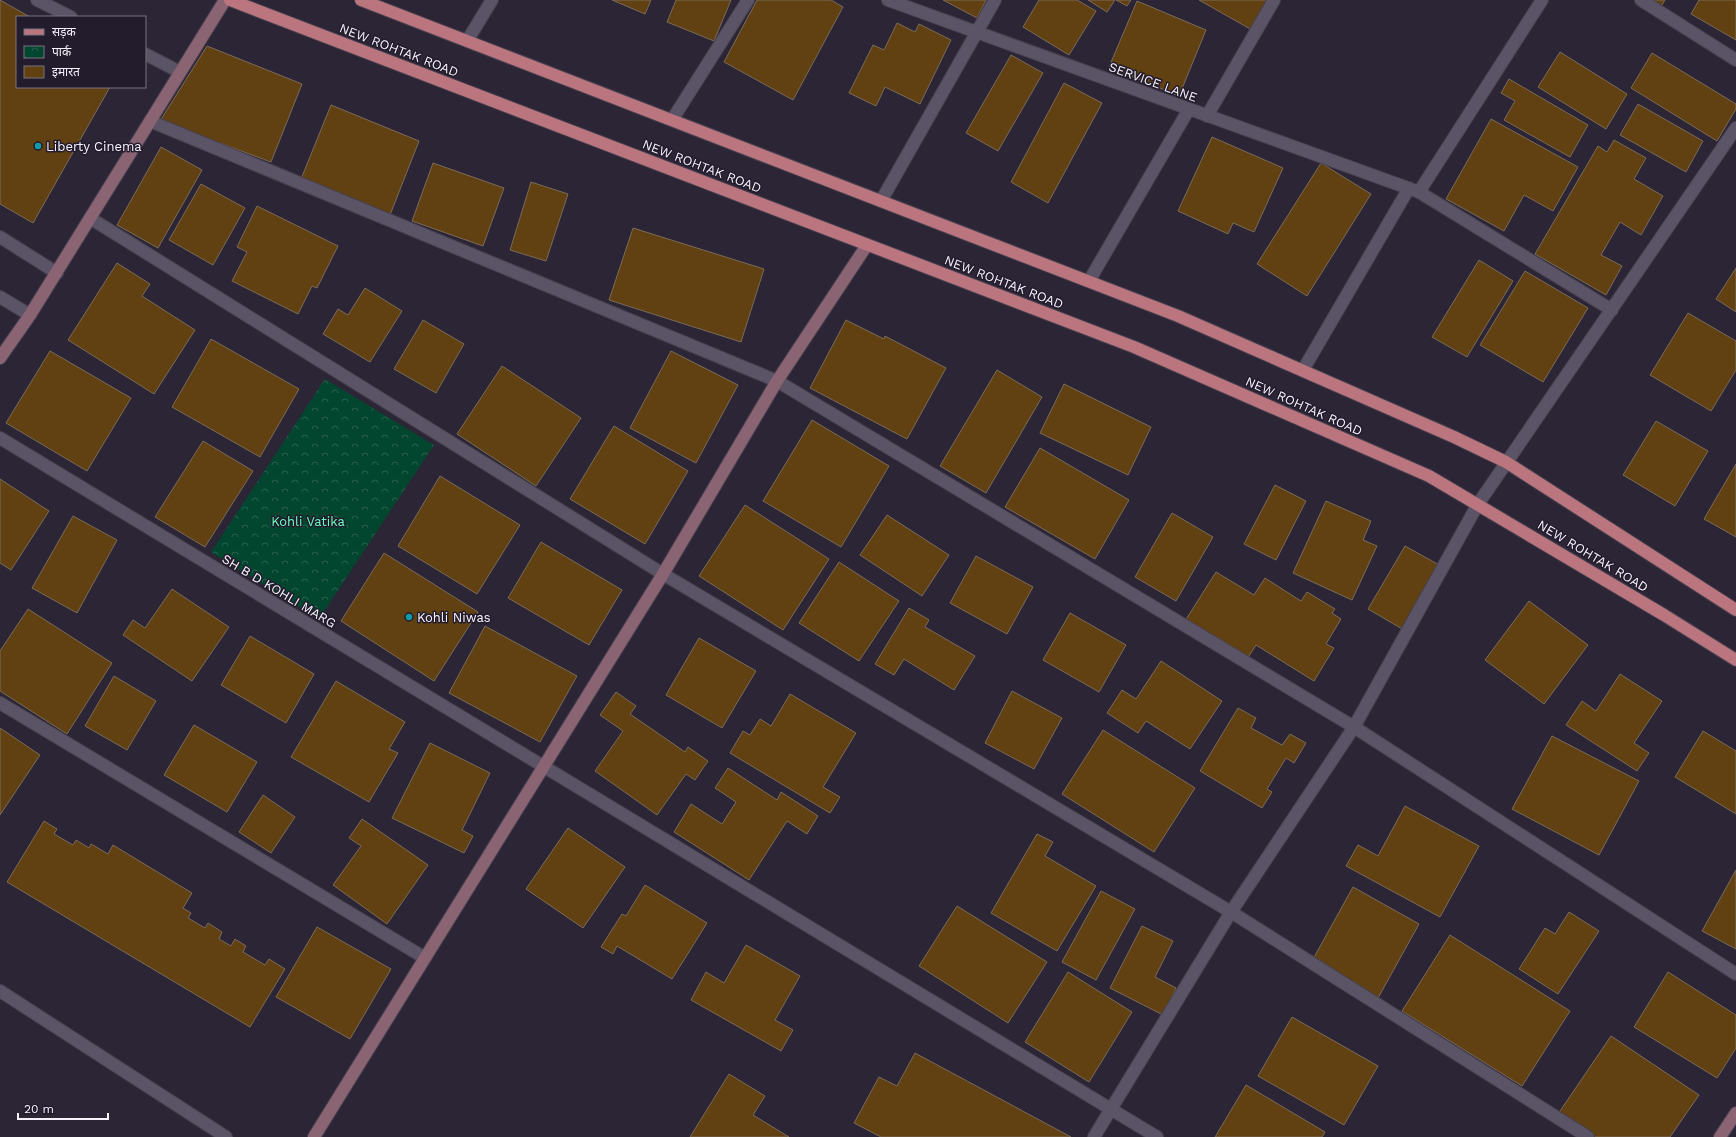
<svg xmlns="http://www.w3.org/2000/svg" width="1736" height="1137" viewBox="0 0 1736 1137" font-family="'Work Sans','Noto Sans Devanagari',sans-serif">
	<defs>
		<pattern id="park-crowns" width="20" height="18" patternUnits="userSpaceOnUse"><rect width="20" height="18" fill="#02462f"/><path d="M2 6a3 3 0 1 1 6 0M12 15a3 3 0 1 1 6 0" fill="none" stroke="#28614e"/></pattern>
	</defs>
	<rect width="100%" height="100%" fill="#2c2536"/>
	<path fill="url(#park-crowns)" d="M325,379L434,445L319,619L211,552Z"/>
	<path fill="#614111" stroke="#7a6b5a" d="M0,0L30,17H17V87H110L33,223L0,204Z
		M612,0H651L645,14Z
		M676,0H731L714,41L667,22Z
		M757,0H831L843,7L793,100L724,62Z
		M943,0H986L977,18Z
		M1039,0H1077L1096,11L1069,55L1023,27Z
		M1088,0H1115L1107,12Z
		M1116,0H1131L1127,6Z
		M1199,0H1270L1252,30Z
		M1647,0H1665L1660,8Z
		M1699,0H1736V40L1691,14Z
		M1137,1L1206,30L1179,96L1109,67Z
		M897,23L915,32L919,24L951,40L920,104L885,87L876,106L849,93L873,45L884,50Z
		M207,46L302,84L271,162L160,121Z
		M1560,52L1627,94L1606,129L1538,87Z
		M1652,53L1736,104V109L1717,141L1631,88Z
		M1011,55L1043,73L998,151L966,133Z
		M1509,79L1588,125L1570,157L1504,120L1515,101L1501,93Z
		M1064,83L1102,103L1048,203L1011,182Z
		M1638,104L1703,141L1686,172L1620,135Z
		M331,105L419,141L390,215L301,179Z
		M1491,119L1578,167L1553,211L1524,195L1504,231L1446,199Z
		M1212,137L1283,168L1254,232L1233,223L1228,234L1178,211Z
		M1614,140L1646,158L1634,179L1663,196L1641,235L1620,222L1601,255L1622,266L1606,295L1535,254L1598,146L1607,152Z
		M161,147L202,170L158,248L117,225Z
		M433,163L504,188L483,246L412,221Z
		M1321,163L1371,194L1307,296L1257,264Z
		M531,182L568,194L546,261L510,250Z
		M201,184L245,208L213,265L169,240Z
		M257,206L338,246L317,288L312,286L298,314L232,281L247,252L237,247Z
		M633,228L764,269L741,342L609,300Z
		M1479,260L1513,281L1467,357L1432,337Z
		M117,263L150,284L142,296L195,330L154,394L68,340Z
		M1736,268V312L1716,299Z
		M1525,271L1588,308L1543,382L1480,345Z
		M365,288L402,311L370,362L323,334L338,309L348,315Z
		M1688,313L1736,341V370L1711,411L1650,375Z
		M423,320L464,344L436,393L394,369Z
		M846,320L884,339L885,336L946,368L907,439L810,388Z
		M211,339L299,389L260,457L172,407Z
		M50,351L131,398L87,471L6,423Z
		M671,351L738,385L696,463L630,428Z
		M502,366L581,418L536,486L457,434Z
		M997,370L1042,397L986,493L940,466Z
		M1064,384L1151,427L1128,475L1040,433Z
		M812,420L889,466L841,547L763,501Z
		M1656,421L1708,451L1675,506L1623,475Z
		M614,426L688,471L645,544L570,499Z
		M203,441L253,471L205,547L155,517Z
		M1040,448L1129,500L1095,559L1005,507Z
		M1736,464V537L1704,519Z
		M440,476L520,525L477,594L398,546Z
		M0,479L49,511L11,570L0,563Z
		M1275,485L1306,501L1276,560L1244,544Z
		M1326,501L1371,521L1363,540L1377,546L1352,600L1293,573Z
		M745,505L829,559L783,630L699,576Z
		M1172,513L1213,537L1176,601L1135,577Z
		M887,515L949,555L922,596L860,555Z
		M73,516L117,540L77,613L32,588Z
		M541,542L622,590L589,645L508,598Z
		M1405,546L1441,566L1404,630L1368,609Z
		M384,553L478,612L434,681L341,621Z
		M976,556L1033,587L1007,634L950,603Z
		M839,562L899,601L859,661L799,623Z
		M1216,572L1254,595L1265,578L1301,601L1307,592L1335,609L1332,613L1341,619L1326,644L1334,648L1314,681L1256,645L1247,659L1185,621Z
		M172,589L229,627L192,681L123,635L133,620L145,628Z
		M1529,601L1588,645L1544,704L1485,660Z
		M909,608L929,620L925,627L975,656L954,690L904,659L894,675L875,664Z
		M28,609L112,663L67,734L0,691V651Z
		M1070,613L1126,645L1099,692L1043,660Z
		M485,626L577,676L540,742L449,693Z
		M250,636L314,674L286,723L221,685Z
		M699,638L756,671L722,728L666,695Z
		M1161,661L1222,701L1190,749L1146,721L1138,733L1107,713L1122,690L1136,699Z
		M1620,674L1662,701L1634,743L1649,753L1637,771L1566,725L1582,701L1596,711Z
		M114,676L156,701L127,750L85,726Z
		M336,681L405,722L389,749L398,753L369,802L291,757Z
		M1012,691L1062,718L1034,769L985,743Z
		M616,692L636,706L630,714L685,752L688,747L708,761L695,780L686,774L657,815L595,771L623,731L600,715Z
		M790,694L856,733L823,787L840,797L830,813L730,753L743,731L750,735L760,719L771,726Z
		M1238,708L1256,718L1251,728L1282,745L1290,734L1306,743L1294,763L1286,758L1267,789L1272,792L1262,808L1200,771Z
		M194,725L257,762L227,812L164,775Z
		M0,728L40,755L0,815Z
		M1103,730L1195,788L1154,852L1062,794Z
		M1703,731L1736,751V814L1675,777Z
		M1552,736L1639,781L1599,855L1512,809Z
		M430,743L490,773L462,830L473,836L464,853L392,818Z
		M728,768L777,800L781,792L818,816L807,834L787,821L749,880L674,832L691,804L722,824L736,802L715,788Z
		M263,795L295,817L271,853L239,832Z
		M1405,806L1479,846L1440,917L1346,866L1358,845L1378,856Z
		M362,819L428,865L387,924L333,885L361,846L349,838Z
		M44,821L57,829L54,834L73,845L76,840L89,848L91,844L108,854L113,845L192,893L183,908L191,913L188,918L205,928L208,923L222,932L219,939L231,946L235,939L246,946L243,952L265,965L269,959L285,969L250,1027L7,882Z
		M568,828L625,867L583,928L526,889Z
		M1037,834L1053,842L1045,856L1096,886L1057,951L991,913Z
		M1736,870V949L1702,931Z
		M645,885L707,923L672,979L617,946L613,954L601,947L622,914L626,916Z
		M1353,887L1419,924L1378,998L1312,961Z
		M1101,891L1135,909L1096,980L1062,962Z
		M957,906L1047,962L1008,1023L919,966Z
		M1569,912L1599,931L1558,994L1519,969L1545,928L1555,934Z
		M1142,926L1173,941L1155,977L1176,988L1163,1015L1110,988Z
		M317,927L391,969L350,1039L276,997Z
		M1450,935L1570,1011L1522,1086L1402,1011Z
		M746,945L800,976L775,1020L793,1030L781,1051L691,1000L706,972L724,983Z
		M1068,972L1132,1012L1089,1082L1025,1042Z
		M1668,972L1736,1015V1048L1717,1078L1634,1027Z
		M1292,1017L1378,1066L1344,1125L1258,1076Z
		M1611,1036L1699,1095L1670,1137H1592L1558,1114Z
		M915,1053L1071,1137H881L854,1123L879,1077L897,1086Z
		M729,1074L765,1096L753,1115L789,1137H690Z
		M1246,1085L1325,1132L1322,1137H1215Z"/>
	<g fill="none" stroke-linecap="round" stroke-linejoin="round">
		<g stroke="#47404e" stroke-width="14">
			<path id="lane" d="M37,0L71,17
				M145,54L180,72
				M0,237L57,273"/>
		</g>
		<g stroke="#47404e" stroke-width="14">
			<path id="street" d="M888,0L1419,192L1612,310
				M1641,0L1736,60
				M467,41L492,0
				M1207,116L1274,0
				M672,120L748,0
				M150,121L777,381L1354,727L1736,974
				M1419,192L1542,0
				M881,201L995,0
				M90,218L663,574L1231,912L1588,1137
				M1089,281L1189,109
				M0,297L30,315
				M1303,370L1409,188
				M0,438L1157,1137
				M0,703L425,958
				M0,991L226,1137
				M1094,1137L1231,912L1354,727L1478,504L1736,128"/>
		</g>
		<g stroke="#47404e" stroke-width="14">
			<path id="secondary" d="M0,358L30,315L225,0
				M314,1137L663,574L777,381L867,245
				M1720,1137L1736,1113"/>
		</g>
		<g stroke="#47404e" stroke-width="14">
			<path id="primary" d="M230,0L1134,347L1429,476L1664,615L1736,660
				M361,0L1178,316L1454,437L1506,462L1736,610"/>
		</g>
		<use href="#lane" stroke="#5b5366" stroke-width="12"/>
		<use href="#street" stroke="#5b5366" stroke-width="12"/>
		<use href="#secondary" stroke="#8b6473" stroke-width="12"/>
		<use href="#primary" stroke="#ba757f" stroke-width="12"/>
	</g>
	<g fill="#0f9aa8" stroke="#231c2c" stroke-width="1.5">
		<circle cx="38" cy="146" r="4"/>
		<circle cx="409" cy="617" r="4"/>
	</g>
	<g text-anchor="middle" dominant-baseline="central" stroke-width="3" stroke-linejoin="round" paint-order="stroke">
		<g font-size="13" fill="#f7f2fe" stroke="#231c2c">
			<text transform="translate(399 50) rotate(21)">NEW ROHTAK ROAD</text>
			<text transform="translate(1153 82) rotate(20)">SERVICE LANE</text>
			<text transform="translate(702 166) rotate(21)">NEW ROHTAK ROAD</text>
			<text transform="translate(1004 282) rotate(21)">NEW ROHTAK ROAD</text>
			<text transform="translate(1304 406) rotate(24)">NEW ROHTAK ROAD</text>
			<text transform="translate(1593 556) rotate(31)">NEW ROHTAK ROAD</text>
			<text transform="translate(279 591) rotate(31)">SH B D KOHLI MARG</text>
		</g>
		<g font-size="13" fill="#f7f2fe" stroke="#231c2c" text-anchor="start">
			<text x="46" y="146">Liberty Cinema</text>
			<text x="417" y="617">Kohli Niwas</text>
		</g>
		<g font-size="13" fill="#68ffc1" stroke="#231c2c">
			<text x="308" y="521">Kohli Vatika</text>
		</g>
	</g>
	<rect x="16" y="16" width="130" height="72" fill="#231c2c" stroke="#787280"/>
	<rect x="24" y="29" width="20" height="6" fill="#ba757f" stroke="#787280"/>
	<text x="52" y="36" font-size="12" fill="#f7f2fe">सड़क</text>
	<rect x="24" y="46" width="20" height="12" fill="url(#park-crowns)" stroke="#787280"/>
	<text x="52" y="56" font-size="12" fill="#f7f2fe">पार्क</text>
	<rect x="24" y="66" width="20" height="12" fill="#614111" stroke="#787280"/>
	<text x="52" y="76" font-size="12" fill="#f7f2fe">इमारत</text>
	<path d="M18 1113v6h90v-6" fill="none" stroke="#f7f2fe" stroke-width="2"/>
	<text x="24" y="1113" font-size="12" fill="#f7f2fe" stroke="#231c2c" stroke-width="3" paint-order="stroke">20 m</text>
</svg>
